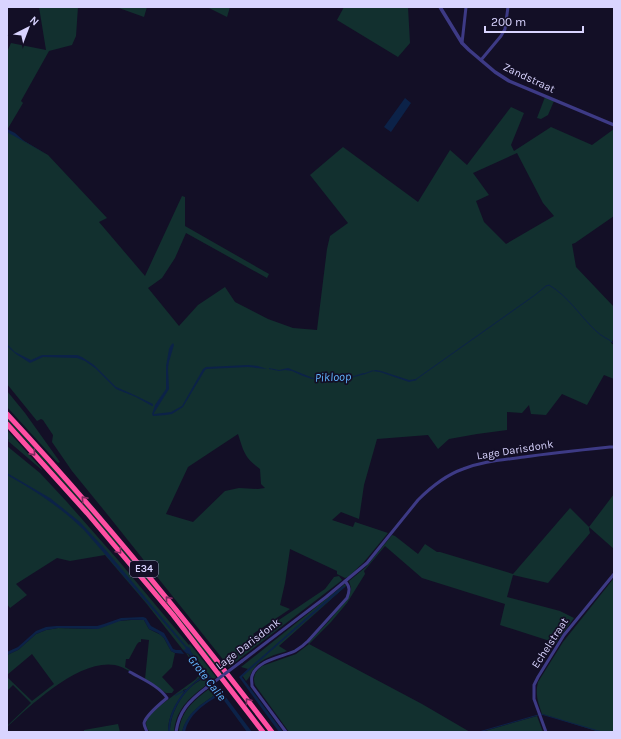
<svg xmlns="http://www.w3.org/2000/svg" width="621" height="739" viewBox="0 0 621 739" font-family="Karla,sans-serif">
	<rect width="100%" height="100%" fill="#130f26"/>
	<path fill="#12302f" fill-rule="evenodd" d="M39,7H78L76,36L72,45L49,51L21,101L23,103L7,130V52L11,43L46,50Z
		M119,7H147L144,17L119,8Z
		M207,7H230L227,17Z
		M344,7H408L410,43L398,57L337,20Z
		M545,97L554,101L548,115L541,119L537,118Z
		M511,107L524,113L511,145L514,151L551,127L592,145L614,129V216L575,243L572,244L576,267L614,307V338L611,343L614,345V379L604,375L587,405L562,394L546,415L531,414L529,405L522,413L507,412V430L477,434L449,439L438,449L428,435L377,439L364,485L359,519L341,512L332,520L353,527L355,522L388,533L364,562L348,577L345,578L337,574V571L290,549L285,583L280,605L290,609L253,634L255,636L325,589L334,577L339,576L342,580L341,581L229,667L107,514L72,471L52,442L53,435L43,420L41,419L37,421L7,384V131L48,155L107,218L99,222L145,276L182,196L185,197V226L269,274L267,278L186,233L175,258L162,278L148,288L179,326L198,305L225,287L235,302L268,319L293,328L317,330L327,249L330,236L348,223L310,175L343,147L418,202L450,150L467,165ZM517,153L543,203L554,216L506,244L484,222L476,201L489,195L473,173ZM238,434C244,452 244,457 260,469L261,484L265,488L258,489L239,488L225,491L193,522L166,514L188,467Z
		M7,391L25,413L60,462L58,463L7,407Z
		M7,418L70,487L152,583L223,672L221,673C153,586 82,501 7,420Z
		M7,430L42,469V470L8,441L9,440L7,438Z
		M7,446L40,473L67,502L118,560L189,645L190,644L216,677L213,680L190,651L183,650L146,603L105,555L70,561L57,558L16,584L27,595L10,608L7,604Z
		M614,494V549L589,527V529L590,533L548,583L513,575L507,597L560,611L574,618L556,643L500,625L505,604L422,578L385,546L364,571L365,574L347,603L331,622L309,644L422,704L470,732H289L255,685C252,676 256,671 262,666L296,654L309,644L308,643L329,621L346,600L350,593L351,588L349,581L366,567L392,535L395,536L418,554L425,544L437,552H440L513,574L570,508L589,527Z
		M614,578V732H596V731L542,714C538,702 535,695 538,682L563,642Z
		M345,584L346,586L279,646L287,651C275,655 260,658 253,670C250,674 250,678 246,681L242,675L248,669L241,667Z
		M131,620H144L149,629L161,635L164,638L171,651L175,653L172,667L162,677L174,690L172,693H166L145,679L149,640L141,639V642H139L137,644L129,659H126L125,667L130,670L129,671C124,668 120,666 115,665C79,659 31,705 7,727V726L31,703L13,685L7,691V677L32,701L54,684L32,654L7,675V655L18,650L36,634L46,630L58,628L96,629L118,621Z
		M186,653L188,654L204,674L187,689L183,690L184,692C175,705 168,716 168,732H150C148,730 146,727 146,723C147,712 186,687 196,679L199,675L197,669Z
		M206,677L210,682C192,696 176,707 174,732H170C170,715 180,696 193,685C197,682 202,679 206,677Z
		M213,686L217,692L216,694C201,705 188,712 182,732H179C181,709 196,699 213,686Z
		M537,716L543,732L485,731Z
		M118,724L120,732H84V730Z"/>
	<path fill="#0c2248" d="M405,98L411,103L391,132L384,127Z
		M7,129L15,133L24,141L48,155L7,132Z
		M173,343L174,345L169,362L168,368L169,389L154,413V414L171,412L182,406L203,369L206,367L248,365L258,366L267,369L248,367L207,369L205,370L183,407L172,414L166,415L153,416L152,414L155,405L166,389V366L169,349L171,345Z
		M7,344L15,352L31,360L42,355H77L82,357L94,365L116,387L130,393L153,404V406H152L136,397L116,389L95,368L85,361L77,358L43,357L30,363L16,354L7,346Z
		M269,368L279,370L288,368L313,378H345L354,376L363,373L365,374L347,379H312L303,376L292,371L285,370L279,371L269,369Z
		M376,370L381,371L409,380L416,379L417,380L409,382L380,372L371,371Z
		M7,473L50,498L80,522L105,549L186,646L190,648L191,652L213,680L210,682L206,677C201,679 196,682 193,685C180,697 170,714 170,732H168C168,717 175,702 185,691L175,696V695L187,689L204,674L189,654L186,653L183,650L186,649L185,647L84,530C59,506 37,492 7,475Z
		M344,586L345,587L281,642L242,677L283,732H279L239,677L340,588Z
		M143,617L146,618L151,626L164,633L173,649L176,650H181L184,654L175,653L171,651L164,638L158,633L149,629L144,620C136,620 125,619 117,622C111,624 105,627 98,629L58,628L46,630L36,634L18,650L7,655V652L18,647L36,631L46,627L56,626H97L104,624L121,618Z
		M216,684L252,732H247L220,695C204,704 189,714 185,732H182C187,712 201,705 216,694L217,692L213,686Z"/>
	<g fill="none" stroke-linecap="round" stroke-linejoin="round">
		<path stroke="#0c2248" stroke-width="1" d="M364,374L372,371
			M415,380L535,295L546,286L549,285C568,296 580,316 596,331C601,336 608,339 614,343
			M541,714L602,732
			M479,732L538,715"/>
		<path stroke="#3d3a85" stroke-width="3" d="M462,43L466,7
			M481,60L501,36L505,29L508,7
			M242,661L326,597L367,563L418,500C431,487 446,475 463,469C483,461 503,460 524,457C552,453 581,450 610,447H614
			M130,672C142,679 159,686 167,698C161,703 146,715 144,723C144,726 146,729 147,732
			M176,732C179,711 189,701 206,688
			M286,732L252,686C252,682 251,679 252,676C257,660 282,657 295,651C300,648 304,645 308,641L347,598C350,590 350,587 345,581
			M546,732L534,699V685L538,677L564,635L614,574"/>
		<path stroke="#3d3a85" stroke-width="3.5" d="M440,7L462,43L469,50L495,72L509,81L614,125"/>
		<path stroke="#ff4fa3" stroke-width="5" d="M7,414C101,515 188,622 272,732
			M7,424L87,513L173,615L263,732"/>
		<path stroke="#3d3a85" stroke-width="3" d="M206,688L242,661"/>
	</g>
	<defs><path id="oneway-chevron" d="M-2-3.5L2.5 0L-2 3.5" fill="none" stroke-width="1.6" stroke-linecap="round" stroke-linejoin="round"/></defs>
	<g stroke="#7d2c5e">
		<use href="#oneway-chevron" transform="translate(33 453) rotate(48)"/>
		<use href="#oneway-chevron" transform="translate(84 499) rotate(-132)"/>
		<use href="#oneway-chevron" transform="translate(119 551) rotate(50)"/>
		<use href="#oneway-chevron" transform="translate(168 599) rotate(-129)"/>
		<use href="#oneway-chevron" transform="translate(248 701) rotate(-127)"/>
	</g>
	<g text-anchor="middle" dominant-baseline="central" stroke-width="3.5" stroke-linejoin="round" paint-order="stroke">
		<rect fill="#130f26" stroke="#9e99be" stroke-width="1" x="130" y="561" width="28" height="16" rx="3"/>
		<g font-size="10" font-weight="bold" fill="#d9d4ff">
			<text x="144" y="569">E34</text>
		</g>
		<g font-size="11" fill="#d9d4ff" stroke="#130f26">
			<text transform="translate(529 78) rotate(25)">Zandstraat</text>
			<text transform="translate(515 450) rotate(-9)">Lage Darisdonk</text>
			<text transform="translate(550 643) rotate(-57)">Echelstraat</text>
			<text transform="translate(248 644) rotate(-37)">Lage Darisdonk</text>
		</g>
		<g font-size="12" font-style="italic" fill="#62b6ff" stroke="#130f26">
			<text transform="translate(333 377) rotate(-2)">Pikloop</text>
			<text transform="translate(207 678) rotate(52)">Grote Calie</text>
		</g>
	</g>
	<rect width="621" height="739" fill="none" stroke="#d9d4ff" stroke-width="16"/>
	<g transform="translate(28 28) rotate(42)" stroke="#130f26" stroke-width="3" paint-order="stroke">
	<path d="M0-3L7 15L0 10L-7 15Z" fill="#d9d4ff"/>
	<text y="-6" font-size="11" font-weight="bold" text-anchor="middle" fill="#d9d4ff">N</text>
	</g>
	<path d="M485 26v6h98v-6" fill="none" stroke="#d9d4ff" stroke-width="2"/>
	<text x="491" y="26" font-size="12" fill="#d9d4ff" stroke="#130f26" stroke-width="3" paint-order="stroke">200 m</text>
</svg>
